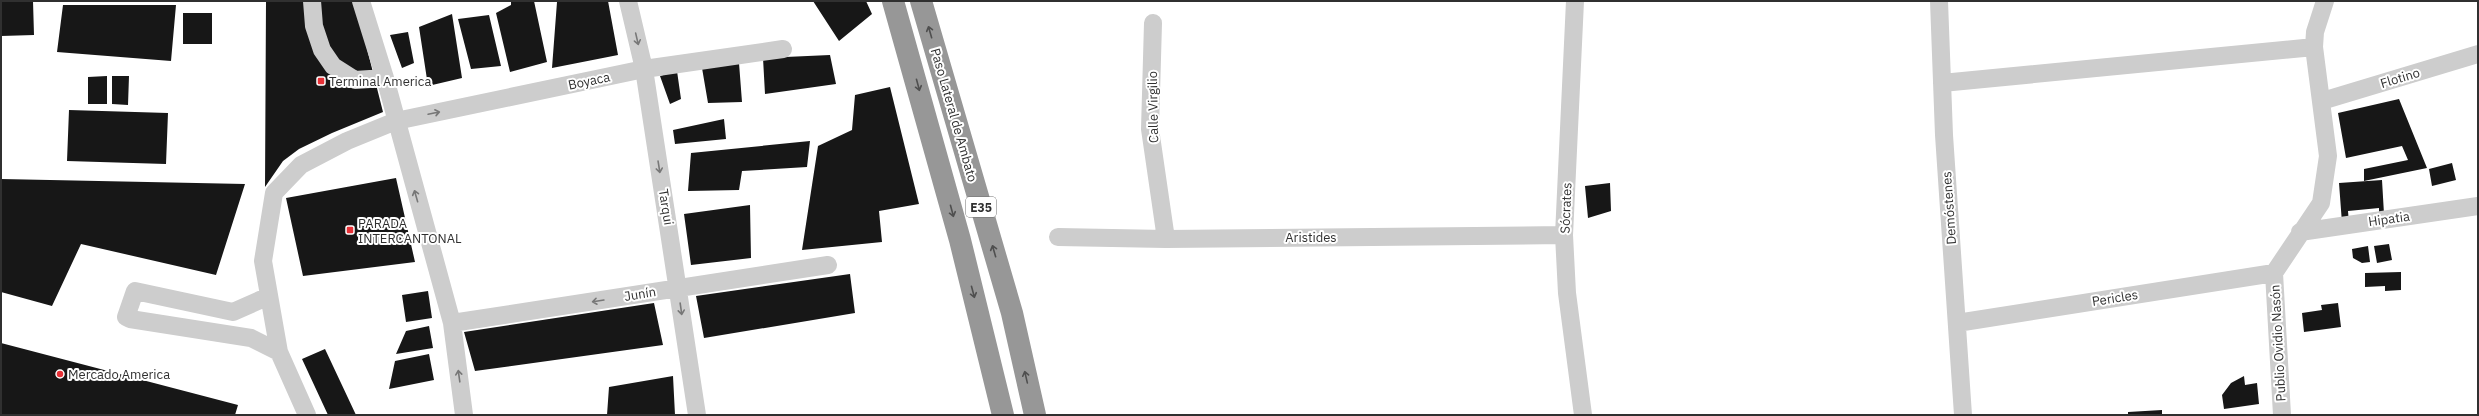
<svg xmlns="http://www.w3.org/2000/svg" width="2479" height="416" viewBox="0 0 2479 416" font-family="'IBM Plex Sans',sans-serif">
	<rect width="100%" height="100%" fill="#fff"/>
	<path fill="#171717" d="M1,1H33L34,35L1,36Z
		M266,1H355L383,112L332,133L299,149L283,161L265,187Z
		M511,1H534L547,62L510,72L496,13L511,5Z
		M608,1L618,55L552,68L557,2Z
		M813,1H866L872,14L839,41Z
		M63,5H176L171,61L57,52Z
		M183,13H212V44H183Z
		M452,14L462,78L428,86L419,27Z
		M489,15L501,66L471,69L458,19Z
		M408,32L414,63L402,68L390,35Z
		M830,55L836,84L765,94L763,58Z
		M739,63L742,102L708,103L702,68Z
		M677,71L681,99L670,104L660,76Z
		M107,76V104H88V77Z
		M112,76H129L128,105L112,104Z
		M890,87L919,204L879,211L882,242L802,250L818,146L852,130L855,95Z
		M2399,99L2427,168L2364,181V169L2408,160L2402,146L2346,158L2338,113Z
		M69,110L168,113L166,164L67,161Z
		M724,119L726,139L675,144L673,130Z
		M810,141L807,167L742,171L739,190L688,191L691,153Z
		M2452,163L2456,180L2432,186L2429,169Z
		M396,178L415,262L303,276L286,198Z
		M1,179L245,184L216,275L81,244L52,306L1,292Z
		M2382,180L2384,214H2379V208L2348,211L2349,223H2342L2339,183Z
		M1610,183L1611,211L1588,218L1585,186Z
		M750,205L751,258L691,265L684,214Z
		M2389,244L2392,260L2377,263L2374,246Z
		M2368,246L2370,262L2362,263L2353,258L2352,249Z
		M2401,272V290L2385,291V286L2365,287V273Z
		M850,274L855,313L704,338L696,296Z
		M428,291L432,318L406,322L402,295Z
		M654,303L663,345L475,371L464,332Z
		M2338,303L2341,327L2304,332L2302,313L2322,310L2321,305Z
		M429,326L433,348L396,354L406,331Z
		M1,343L238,405L235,415H1Z
		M325,349L356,415H328L302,359Z
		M429,354L434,380L389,389L395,361Z
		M673,376L675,415H607L609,387Z
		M2244,376L2245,385L2257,383L2259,404L2224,409L2222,395L2231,383Z
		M2162,410V415H2128V412Z"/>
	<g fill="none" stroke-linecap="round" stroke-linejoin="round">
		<path stroke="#cdcdcd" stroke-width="18" d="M312,1L314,26L322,50L333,66L355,80L385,78
			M361,1L385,78L452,323L464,415
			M628,1L644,69L697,415
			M1575,1L1564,235L1567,293L1583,415
			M1939,1L1944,135L1963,415
			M1153,23L1150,129L1166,239
			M1942,83L2314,47
			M2322,101L2478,54
			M2300,232L2478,206
			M1058,237L1166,239L1564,235
			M269,296L233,312L135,291L126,317L130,319L251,338L279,352
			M452,323L828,265
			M1957,323L2274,273
			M307,415L279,352L263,261L274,193L301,165L347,141L396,121L644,69L783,49
			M2282,415L2274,273L2321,203L2328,156L2314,47L2315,32L2325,1"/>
		<path stroke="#979797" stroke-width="22" d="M893,1L960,240L1003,415
			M921,1L1012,313L1035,415"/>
	</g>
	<defs><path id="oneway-shaft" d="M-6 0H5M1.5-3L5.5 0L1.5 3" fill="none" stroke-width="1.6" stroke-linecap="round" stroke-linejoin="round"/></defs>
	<g stroke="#4f4f4f">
		<use href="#oneway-shaft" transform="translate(930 32) rotate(-106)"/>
		<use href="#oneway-shaft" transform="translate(918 85) rotate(75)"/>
		<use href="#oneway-shaft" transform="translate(952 211) rotate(75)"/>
		<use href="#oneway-shaft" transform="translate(994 251) rotate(-106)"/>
		<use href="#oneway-shaft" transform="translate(973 292) rotate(75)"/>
		<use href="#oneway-shaft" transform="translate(1026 377) rotate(-103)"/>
	</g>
	<g stroke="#777">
		<use href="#oneway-shaft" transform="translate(637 39) rotate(77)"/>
		<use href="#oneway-shaft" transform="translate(434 113) rotate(-12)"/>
		<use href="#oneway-shaft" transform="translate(659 167) rotate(81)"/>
		<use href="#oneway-shaft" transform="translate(416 196) rotate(-106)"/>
		<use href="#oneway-shaft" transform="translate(598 301) rotate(171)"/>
		<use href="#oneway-shaft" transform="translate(681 309) rotate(82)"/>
		<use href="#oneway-shaft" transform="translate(459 376) rotate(-98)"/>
	</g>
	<g fill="#e73137" stroke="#fff" stroke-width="1.5">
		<rect x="317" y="77" width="8" height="8" rx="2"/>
		<rect x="346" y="226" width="8" height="8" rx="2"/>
		<circle cx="60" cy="374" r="4"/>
	</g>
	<g text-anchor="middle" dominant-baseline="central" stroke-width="4" stroke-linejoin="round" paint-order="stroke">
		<rect fill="#fff" stroke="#6e6e6e" stroke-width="1" x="966" y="197" width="30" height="20" rx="3"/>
		<g font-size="12" font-weight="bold" fill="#303030">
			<text x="981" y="207">E35</text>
		</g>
		<g font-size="13" fill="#303030" stroke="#fff">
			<text transform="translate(2400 78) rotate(-17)">Flotino</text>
			<text transform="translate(589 81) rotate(-12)">Boyaca</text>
			<text transform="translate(1153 107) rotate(-91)">Calle Virgilio</text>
			<text transform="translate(954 115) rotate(74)">Paso Lateral de Ambato</text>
			<text transform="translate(666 207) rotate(81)">Tarqui</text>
			<text transform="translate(1566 208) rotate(-88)">Sócrates</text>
			<text transform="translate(1949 208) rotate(-94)">Demóstenes</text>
			<text transform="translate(2389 219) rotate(-8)">Hipatia</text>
			<text x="1311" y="237">Aristides</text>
			<text transform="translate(640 294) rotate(-9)">Junín</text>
			<text transform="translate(2115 298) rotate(-9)">Pericles</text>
			<text transform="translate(2278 343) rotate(-93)">Publio Ovidio Nasón</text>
		</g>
		<g font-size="13" fill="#303030" stroke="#fff" text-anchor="start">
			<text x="329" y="81">Terminal America</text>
			<text x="358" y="223">PARADA<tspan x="358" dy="15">INTERCANTONAL</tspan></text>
			<text x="68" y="374">Mercado America</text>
		</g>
	</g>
	<rect width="2479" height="416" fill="none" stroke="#303030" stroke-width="4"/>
</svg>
